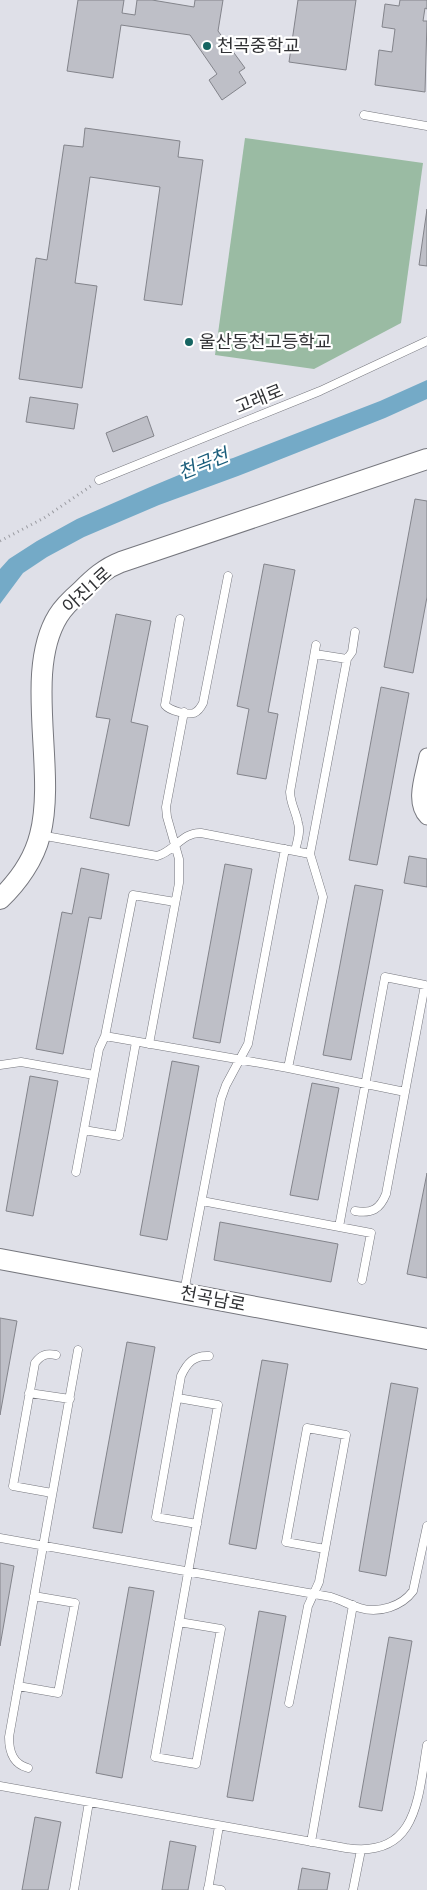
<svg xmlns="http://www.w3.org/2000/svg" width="427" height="1890" viewBox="0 0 427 1890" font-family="'Times New Roman','Noto Sans KR',serif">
	<rect width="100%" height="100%" fill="#dfe0e8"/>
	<path fill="#9abba3" d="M245,138L423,163L401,323L314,369L215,355Z"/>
	<path fill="#74aac7" d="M427,380V399L385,418L238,476L159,505L84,537L47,557L23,573L0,604V569L9,559L37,541L77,519L150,487L186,472L233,458L380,401Z"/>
	<path fill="#bebfc7" stroke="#83848b" d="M78,0H124L122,13L135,15L137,0H152L194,7L195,0H223L218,31L245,68L239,72L246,83L222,100L209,80L217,74L190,35L121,25L113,78L67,71Z
		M298,0H356L346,70L289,62Z
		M400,0H427V9L425,8L423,21H427L425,92L375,85L379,50L392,52L395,29L382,27L385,4L399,6Z
		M85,128L180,141L178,157L203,160L182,305L144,300L160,187L90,177L75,283L97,286L82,388L19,379L36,258L47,260L64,145L83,147Z
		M427,209V266L419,265Z
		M30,397L78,404L74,429L26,422Z
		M147,416L154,436L113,452L106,433Z
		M415,499L427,501V597L413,673L384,667Z
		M264,564L295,570L268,712L278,714L266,779L237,774L249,709L237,706Z
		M116,614L151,621L131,722L148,726L129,826L90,818L110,719L96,717Z
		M381,687L409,693L377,865L349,860Z
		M409,856L427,859V887L404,883Z
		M225,864L252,869L220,1043L193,1038Z
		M81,868L109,874L101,919L89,917L63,1054L36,1049L62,912L72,914Z
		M355,885L383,890L351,1060L323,1055Z
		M172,1061L199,1066L167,1240L140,1235Z
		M30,1076L58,1081L33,1216L6,1211Z
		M312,1083L339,1088L318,1200L290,1195Z
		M427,1173V1278L407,1274Z
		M220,1222L338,1244L331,1282L214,1260Z
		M0,1318L17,1321L0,1415Z
		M127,1342L155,1347L122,1533L93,1528Z
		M262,1360L288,1364L256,1549L229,1544Z
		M391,1383L418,1388L386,1576L359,1571Z
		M0,1563L14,1566L0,1646Z
		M129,1587L154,1591L122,1778L96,1773Z
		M259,1611L286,1616L253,1801L227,1797Z
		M389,1637L412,1641L382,1811L359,1807Z
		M35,1817L61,1822L48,1890H22Z
		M170,1841L196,1846L188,1890H162Z
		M302,1868L330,1873L327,1890H298Z"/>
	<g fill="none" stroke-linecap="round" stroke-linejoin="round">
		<g stroke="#76777e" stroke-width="9">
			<path id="lane" d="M364,115L427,126
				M99,480L320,391L427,341
				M180,619L165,705C170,711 187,715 194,713C199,711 201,707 203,703L228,576
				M315,654L347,659
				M40,835L157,856C174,852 182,832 201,833L310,854
				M295,851C297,842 301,832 298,823C296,811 291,806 290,792L316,645
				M105,1036L288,1068L405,1092
				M149,1044L179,883V859L167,817L166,807L184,712
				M0,1065L21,1062L94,1075
				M288,1068L323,897L310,854L347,659L352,652L355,632
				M84,1130L119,1136L136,1042
				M76,1172L99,1049L105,1036L133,895L175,902
				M202,1201L371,1233L362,1280
				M339,1227L385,977L425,985L386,1194C380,1209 372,1214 355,1211
				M184,1292L221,1099L226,1085L248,1044L285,849
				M29,1393L70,1399
				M178,1398L218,1405L155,1757L196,1764L221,1629L179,1622
				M52,1493L13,1486L35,1363C41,1355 46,1353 56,1355
				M197,1524L156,1517L181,1376C187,1363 194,1355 209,1356
				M0,1538L331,1597C341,1600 350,1605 360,1608C379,1614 402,1606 413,1591L427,1526
				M18,1686L58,1693L75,1603L34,1596
				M289,1703L308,1606L319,1582L346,1435L307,1428L286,1542L325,1549
				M28,1768C13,1764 9,1752 9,1737L78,1350
				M0,1786L346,1848C418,1859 418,1797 427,1745
				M311,1842L353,1605
				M208,1888L221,1890
				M74,1890L89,1802
				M208,1890L219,1826
				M353,1890L361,1850"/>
		</g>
		<g stroke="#76777e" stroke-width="17">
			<path id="street" d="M427,756C424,774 412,802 427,817"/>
		</g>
		<g stroke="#76777e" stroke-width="22">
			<path id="secondary" d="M0,899C18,882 34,859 40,835C57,770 23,673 58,616C64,606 73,598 81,591C93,579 105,568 121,562L427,459
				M0,1259L427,1339"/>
		</g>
		<path stroke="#9b9ca2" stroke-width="3" stroke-dasharray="1 4" stroke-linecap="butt" d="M0,541L44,518L91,486"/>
		<use href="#lane" stroke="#fff" stroke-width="8"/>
		<use href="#street" stroke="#fff" stroke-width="15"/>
		<use href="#secondary" stroke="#fff" stroke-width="20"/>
	</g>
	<g fill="#166562" stroke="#fff" stroke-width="2">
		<circle cx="207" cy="46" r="5"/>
		<circle cx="189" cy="342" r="5"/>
	</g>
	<g text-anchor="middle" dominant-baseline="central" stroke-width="4.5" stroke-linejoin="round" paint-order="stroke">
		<g font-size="18" fill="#303134" stroke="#fff" text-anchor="start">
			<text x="217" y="46">천곡중학교</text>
			<text x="199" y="342">울산동천고등학교</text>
		</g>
		<g font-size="18" fill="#303134" stroke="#fff">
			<text transform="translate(259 399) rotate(-22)">고래로</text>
			<text transform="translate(87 590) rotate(-42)">아진1로</text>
			<text transform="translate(213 1299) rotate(11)">천곡남로</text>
		</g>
		<g font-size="19" font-style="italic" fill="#1a5d7b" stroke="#fff">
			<text transform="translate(203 464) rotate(-22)">천곡천</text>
		</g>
	</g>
</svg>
